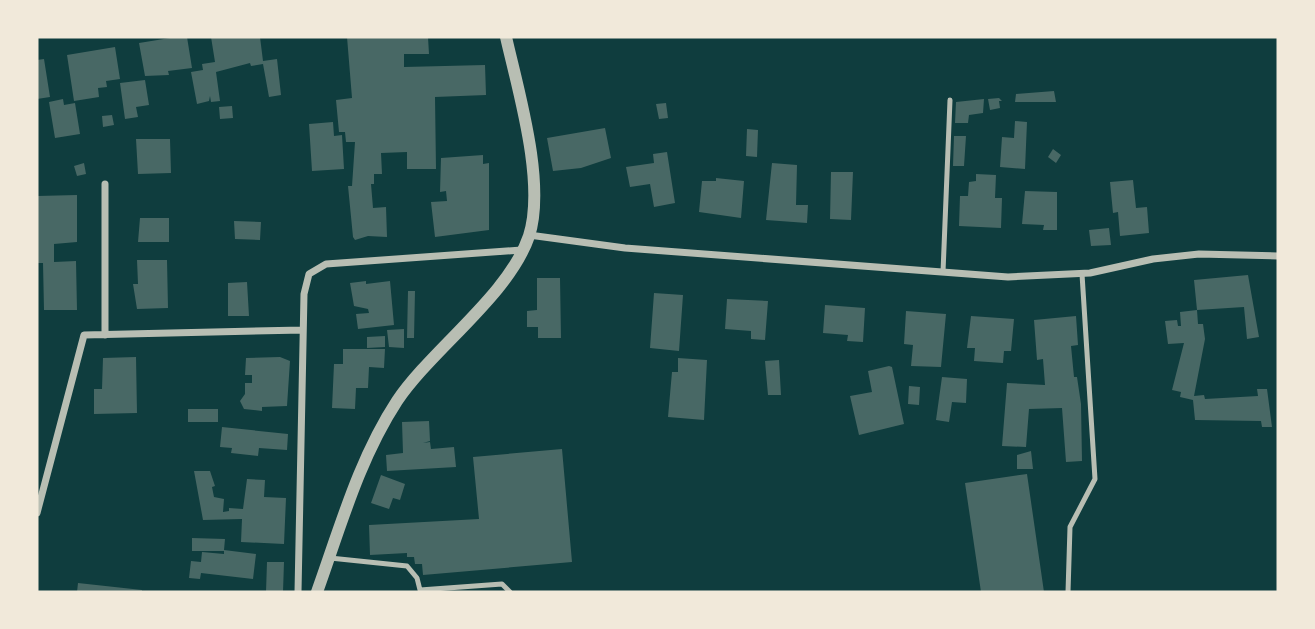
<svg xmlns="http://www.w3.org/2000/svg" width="1315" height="629" viewBox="0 0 1315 629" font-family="'Alegreya Sans',sans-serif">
	<rect width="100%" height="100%" fill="#0f3d3e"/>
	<path fill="#486865" d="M176,37H187L192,68L168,71L169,75L145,76L139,43Z
		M211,37H260L263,61L277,59L281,95L269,97L263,64L251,66L250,63L216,72L220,101L211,102L210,96L209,101L197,104L191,72L203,70L202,64L215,62Z
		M347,37H428L429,54H404V67L485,65L486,95L435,97L436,169H407V152L381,153L382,174H374V184H371L373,208L386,207L387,237L368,236L355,240L353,237L348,186H352L355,142H346L345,132H339L336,100L352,98Z
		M115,47L120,79L106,81L107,87L98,88L99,97L74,101L67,55Z
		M44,59L50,97L37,99V60Z
		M145,80L149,105L136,107L138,117L125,119L120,83Z
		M1054,91L1056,102H1015L1016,94Z
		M999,98L1002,101H999L1000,108L990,110L988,99Z
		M63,99L64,105L75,103L80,134L55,138L49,102Z
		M984,99L983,113L969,115L968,123H955L956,102Z
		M666,103L668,118L659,119L656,104Z
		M232,106L233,118L220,119L219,107Z
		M112,115L114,125L103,127L102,116Z
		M1015,121L1027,122L1025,169L1000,167L1002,137L1014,138Z
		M333,122L334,136L342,135L344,169L312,171L309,124Z
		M605,128L611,158L581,168L553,171L547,138Z
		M747,129L758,130L757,157L746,156Z
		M954,136H966L964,166H953Z
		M136,139H170L171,173L138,174Z
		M1053,149L1061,155L1056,163L1048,157Z
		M667,152L675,203L654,207L650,184L630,187L626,167L654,163L653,154Z
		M483,155V164L489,163V230L435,237L431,202L447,201L446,191L440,192L441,158Z
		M84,163L86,174L77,176L74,166Z
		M772,163L797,165L796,205H808L807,223L766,220Z
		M831,172H853L851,220L830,219Z
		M976,174L996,175L995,198H1002L1001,228L959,226L960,196H968L969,182L976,181Z
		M716,178L744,181L741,218L699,212L702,181H716Z
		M1133,180L1136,208L1147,207L1149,233L1120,236L1118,212L1113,213L1110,182Z
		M1025,191L1057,192V230H1043L1044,225L1022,224Z
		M77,195V242L54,244V262L76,261L77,310H44L43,263H37V196Z
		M140,218H169V242H138Z
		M234,221L261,222L260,240L235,239Z
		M1109,228L1111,245L1091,246L1089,230Z
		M137,260H167L168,308L137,309L133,284H138Z
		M1248,275L1259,337L1247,339L1244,307L1197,310L1198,324H1203L1205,339L1194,396L1204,395L1205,399L1258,396L1257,389H1267L1272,427H1262L1261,421L1195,420L1193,400L1180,397L1181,392L1172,390L1184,343L1168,344L1165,321L1177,320L1178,326H1181L1180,312L1197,310L1194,280Z
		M537,278H560L561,338H538V327H527V311L537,310Z
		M366,281V284L390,281L394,325L358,329L356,314L369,313L368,309L354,306L350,283Z
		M247,282L249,316H228V283Z
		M408,291H415L414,338H407Z
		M654,293L683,295L679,351L650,348Z
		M727,299L768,301L765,340L751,339V331L725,329Z
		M825,305L865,308L863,342L847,341L848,335L823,333Z
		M906,311L946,314L941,367L911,366L913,345L904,344Z
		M971,316L1014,319L1011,351H1004L1003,363L974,361L975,348H967Z
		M1076,316L1078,345L1071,346L1074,377H1077L1081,404L1082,461L1066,462L1062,408L1029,409L1026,447L1002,446L1007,383L1045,385L1043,359L1037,360L1034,320Z
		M404,329V348L389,347L387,330Z
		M385,336V347L367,348V337Z
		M343,349H385L384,368L369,367L368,388H356L355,409L332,408L334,364H343Z
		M136,357L137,413L94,414V389H102L103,358Z
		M280,357L290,361L287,406L262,407V411L244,409L240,401L245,394V383H252V375H245L246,358Z
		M678,358L707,360L704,420L668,417L672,372H678Z
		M779,360L781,395H768L765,361Z
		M889,366L892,367L904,424L859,435L850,396L872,392L868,371Z
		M942,377L967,379L966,403L952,402L949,422L936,420Z
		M909,386L920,387L919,405L908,404Z
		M188,409H218V422H188Z
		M429,421L430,441L423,443L430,442L431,449L454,447L456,467L387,471L386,455L403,453L402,422Z
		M222,427L288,434L287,450L259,448L258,456L231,453L232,448L220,447Z
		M562,449L572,562L423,575L422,564H415L414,557H407V553L370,555L369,525L479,519L473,457Z
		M1031,451L1033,469H1017V455Z
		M194,471H210L215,486L212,487L214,497L224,499L223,512L229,511V508L243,509L247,479L265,480L264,497L286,498L284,544L241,542L242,519L203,520Z
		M1027,474L1044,592H981L965,483Z
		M381,475L405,484L400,500L393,498L389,509L371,503Z
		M192,538L225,539L224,550L256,554L253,579L201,573L200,579L189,578L191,561L201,562L202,552L224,554V551H192Z
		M267,562H284L283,592H266Z
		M78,583L142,590V592H77Z"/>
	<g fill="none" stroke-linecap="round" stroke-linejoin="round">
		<path stroke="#b8beb3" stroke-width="5" d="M943,272L950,100
			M330,558L407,566L417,578L420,590L502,584L510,592
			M1068,592L1070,527L1095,479L1082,274"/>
		<path stroke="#b8beb3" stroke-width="7" d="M105,184V335
			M529,235L625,248L1008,277L1090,273L1153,259L1199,254L1278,256
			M37,513L84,335L303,330
			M298,592L304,294L309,274L326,264L522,250"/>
		<path stroke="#b8beb3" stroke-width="12" d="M317,592C340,528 359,459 397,401C432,349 509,295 529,236C546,183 518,90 506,37"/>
	</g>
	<rect width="1315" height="629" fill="none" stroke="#f1e9da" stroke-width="77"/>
</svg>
